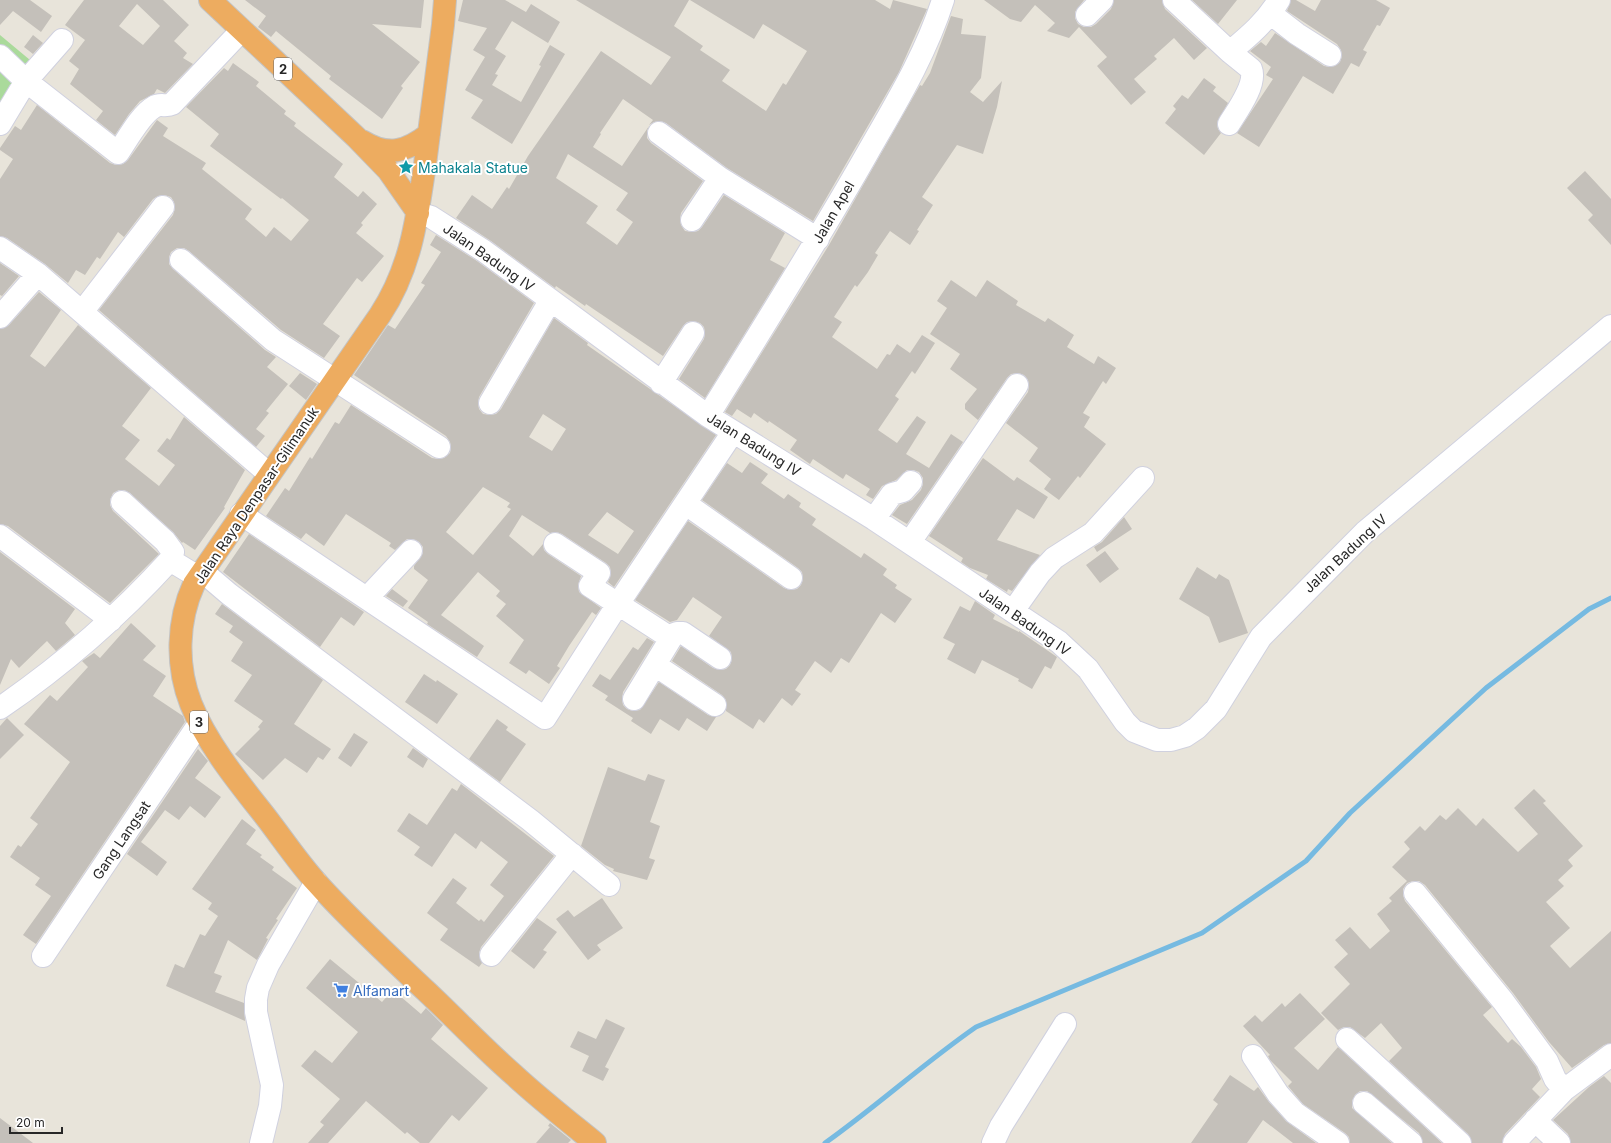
<svg xmlns="http://www.w3.org/2000/svg" width="1611" height="1143" viewBox="0 0 1611 1143" font-family="Inter,sans-serif">
	<rect width="100%" height="100%" fill="#e8e4da"/>
	<path fill="#aada9b" d="M0,35L30,60L0,120Z"/>
	<g fill="none" stroke-linecap="round" stroke-linejoin="round">
		<path stroke="#76bae1" stroke-width="5" d="M825,1143C877,1106 924,1063 976,1027L1202,933L1306,861L1350,813L1486,688L1589,609L1611,598"/>
	</g>
	<path fill="#c4c0ba" fill-rule="evenodd" d="M0,0H30L52,16L41,32L13,11L0,25Z
		M84,0H163L189,25L174,41L187,53L183,58L193,64L165,93L157,89L154,94L140,101L129,114L115,135L96,120L103,111L70,84L79,69L69,61L85,40L65,25ZM137,4L160,26L143,45L119,26Z
		M245,0H424L421,28L372,24L420,62L401,86L403,88L382,119L329,79L331,76L276,31L271,37L258,27L266,16Z
		M463,0H505L526,12L531,4L560,22L548,43L512,21L495,49L506,56L495,74L498,75L492,85L521,102L541,66L539,65L550,45L565,54L512,144L471,118L483,100L465,90L485,57L473,50L487,28L458,21Z
		M576,0H689L674,26L703,46L700,50L730,70L722,81L766,111L783,83L786,85L807,51L763,24L754,39L690,0H875L890,9L893,0L927,9L899,72L813,221L727,168L666,123L660,121L654,122L649,125L653,120L623,99L600,133L601,134L593,147L622,166L649,126L647,131V138L651,143L703,181L681,213L680,219L681,225L685,231L692,232L698,231L702,227L724,195L785,233L770,260L785,268L705,398L679,379L704,339L705,333L704,327L700,323L693,321L687,322L683,326L663,356L586,304L585,306L556,286L555,288L491,241L456,218L472,195L492,209L507,187L509,189L528,156L601,51L651,85L671,57ZM568,154L628,193L616,210L633,222L617,245L586,223L598,206L556,178Z
		M984,0H1084L1075,12V18L1078,24L1084,27H1091L1096,24L1111,9L1114,0H1162L1165,9L1207,48L1194,60L1174,38L1154,56L1157,59L1134,79L1146,92L1131,105L1097,66L1107,57L1079,27L1069,38L1047,31L1055,23L1035,5L1021,22L1010,19Z
		M1192,0H1237L1218,24Z
		M1291,0H1296L1315,11L1321,0H1376L1390,8L1380,26L1377,25L1363,50L1367,52L1359,67L1351,63L1333,94L1303,76L1259,147L1237,133L1273,79L1266,75L1271,67L1250,51L1261,42L1266,46L1275,33L1324,66L1329,67L1335,66L1340,62L1342,56L1341,50L1337,44L1287,11Z
		M951,16L963,19L961,34L986,36L981,78L970,92L983,102L1002,81L997,107L983,154L957,145L922,197L933,205L917,230L919,231L910,245L890,231L875,253L878,255L868,272L857,287L855,285L834,317L842,322L832,337L877,369L887,354L890,355L897,344L910,353L922,335L935,343L915,374L912,371L895,396L899,399L878,430L897,443L917,416L926,422L906,454L929,468L951,434L963,442L907,524L892,515L900,505L912,500L921,490L923,484V478L919,472L913,470H907L896,480L882,486L873,499L866,495L870,489L846,474L843,479L813,459L810,464L790,450L797,440L769,421L768,423L754,413L751,418L737,409L732,416L725,412L829,245L920,85L922,86L930,73Z
		M33,35L43,43L33,54L24,47Z
		M233,63L259,82L256,86L286,111L284,114L296,123L294,126L343,164L334,177L358,197L363,191L377,204L361,223L363,225L356,233L384,256L362,282L357,278L323,324L340,336L324,358L281,330L189,251L184,248H177L171,252L169,257V264L173,269L265,350L276,357L267,367L288,384L266,411L269,413L256,429L265,436L256,447L99,310L173,215L175,208L174,202L171,197L164,195L158,196L153,199L124,237L118,232L100,259L97,257L85,275L76,270L68,283L45,264L7,238L0,236V179L13,159L0,150V148L15,126L21,130L37,105L110,163L116,165L123,164L128,160L157,120L168,128L163,136L206,163L202,169L252,209L245,219L266,237L274,227L291,241L309,220L282,198L281,199L210,146L219,134L186,107L224,68L228,71Z
		M1204,78L1216,87L1213,91L1228,103L1217,123L1218,129L1221,133L1204,155L1165,123L1176,109L1173,106L1182,95L1188,99Z
		M1585,171L1611,199V245L1588,220L1593,215L1567,188Z
		M436,235L477,261L534,303L479,397L478,403L479,409L483,414L490,415L496,414L501,409L554,318L588,343L587,345L716,435L614,587L608,582L611,574L610,567L606,563L562,534L556,532L550,533L522,515L509,536L533,556L543,544L544,550L548,554L581,576L578,585L579,592L601,608L596,615L592,612L569,646L557,666L560,668L549,684L529,670L526,674L509,663L524,640L496,616L506,604L496,596L500,591L478,572L441,615L484,646L477,657L427,624L428,622L408,608L428,580L414,569V566L423,553V547L419,542L413,539H407L395,550L389,546L391,543L346,514L324,546L306,533L301,539L266,516L285,488L289,491L310,457L312,459L335,422L339,424L351,405L432,458L438,459L444,458L450,453L451,447L450,442L446,436L354,375L388,325L395,329L425,285L421,283L441,252L430,245ZM543,414L566,429L552,451L529,437ZM483,487L510,503L507,507L511,509L473,555L446,532ZM607,512L634,531L618,554L588,535Z
		M0,263L19,276L2,296L0,295Z
		M951,280L976,297L987,280L1018,301L1016,305L1045,322L1048,318L1074,335L1067,347L1094,364L1098,356L1116,368L1106,384L1103,381L1083,413L1090,417L1084,427L1106,444L1080,478L1078,476L1059,500L1044,489L1051,479L1029,461L1038,448L1006,423L1028,392L1029,386L1028,380L1024,375L1018,373L1011,374L1007,378L978,420L965,409V404L977,389L950,369L960,354L930,334L947,308L937,301Z
		M39,292L61,310L30,356L45,367L78,325L151,388L122,426L140,440L125,459L159,486L175,465L157,451L167,438L170,440L184,417L245,470L224,507L225,508L195,550L183,542L182,543L173,532L130,493L124,490H119L113,493L110,500V505L113,511L159,554L110,603L8,526L0,524V329L9,325Z
		M300,373L317,384L306,400L289,386Z
		M983,458L1014,481L1017,477L1048,497L1034,519L1017,509L997,540L1040,555L1012,591L1008,589L1007,592L986,579L988,575L970,568L961,562L963,558L929,536Z
		M750,462L768,474L761,483L784,499L788,494L801,503L799,507L816,519L812,525L861,558L864,553L887,569L883,575L897,585L895,588L912,599L895,623L881,613L849,663L841,658L831,673L815,661L795,690L801,694L792,706L782,698L764,723L759,719L753,729L726,711V700L722,695L672,661L681,646L713,668L720,670L726,669L730,665L732,659L731,652L709,636L722,617L693,597L677,620L670,622L635,600L688,521L784,588L790,590L797,589L801,585L803,579L802,572L798,568L702,500L727,463L742,473Z
		M1124,517L1132,529L1097,552L1094,547L1102,542Z
		M249,534L364,612L354,626L341,617L320,647L223,572Z
		M1105,551L1119,569L1100,583L1086,565Z
		M0,552L75,609L65,623L75,635L56,651L47,641L19,668L11,659L0,685Z
		M1197,567L1216,579L1219,574L1229,580L1248,633L1219,643L1209,617L1179,599Z
		M392,589L408,601L403,607L386,596Z
		M975,601L995,615L993,619L1019,632V631L1057,657L1051,669L1045,666L1032,689L1018,681L1019,679L982,660L975,674L947,659L955,644L943,638L960,606L970,611Z
		M222,604L323,680L294,724L331,749L323,760L318,757L307,773L285,758L263,780L235,754L260,729L258,727L263,721L234,701L252,675L231,661L243,642L229,632L233,626L215,614Z
		M131,623L156,646L143,660L166,676L153,696L183,716L185,722L36,944L23,935L51,896L35,885L40,878L10,857L18,845L21,847L38,824L30,818L70,762L24,724L50,695L57,701L88,667L82,661L94,653L100,658Z
		M647,638L654,642L623,692L622,699L623,705L627,709L633,711L640,710L659,682L708,715L716,717L707,731L687,718L679,731L660,719L651,734L631,721L633,718L605,700L608,696L592,686L600,674L610,680L633,647L638,650Z
		M424,674L436,682L437,680L458,694L437,724L405,702Z
		M7,718L24,735L0,759V726Z
		M497,719L508,727L506,730L526,744L500,782L469,759Z
		M354,733L368,742L351,767L338,758Z
		M413,748L428,759L423,768L407,757Z
		M198,749L208,761L195,778L221,797L205,818L190,806L179,820L165,810L141,842L167,862L157,876L127,854Z
		M608,767L645,781L648,774L665,780L650,822L660,826L649,858L655,860L647,880L613,871L614,869L605,865L581,846Z
		M461,784L554,856L481,947L479,953L482,963L479,967L440,940L448,929L427,913L453,878L467,888L456,903L479,921L481,919L484,922L504,896L490,885L508,862L481,841L476,849L455,833L432,867L414,855L420,847L397,831L409,813L427,825L452,788L457,791Z
		M1534,789L1546,801L1543,803L1583,846L1568,860L1573,866L1558,880L1564,886L1546,902L1570,928L1550,946L1570,968L1611,931V1043L1604,1045L1572,1068L1549,1042L1513,993L1425,885L1419,881H1413L1407,883L1403,889V895L1405,901L1492,1007L1483,1015L1508,1043L1512,1039L1521,1047L1536,1067L1541,1079L1532,1089L1540,1097L1505,1134L1502,1143H1472L1468,1134L1389,1061L1402,1048L1381,1023L1365,1038L1350,1027H1344L1338,1030L1321,1013L1350,984L1334,967L1348,954L1335,940L1350,927L1370,949L1390,931L1377,914L1392,901L1389,898L1407,881L1392,867L1410,849L1404,842L1420,826L1425,831L1440,815L1446,820L1458,808L1476,826L1483,818L1518,852L1538,834L1514,808Z
		M242,819L256,830L246,844L262,855L260,857L274,867L272,870L297,888L276,919L278,920L266,938L268,939L257,960L228,940L214,973L222,976L215,992L244,1003L245,1021L166,986L175,964L184,968L200,934L205,936L218,916L208,909L212,903L192,889Z
		M602,898L623,928L597,945L601,950L588,960L556,919L568,910L574,917Z
		M537,918L557,932L543,950L547,952L534,969L511,951Z
		M330,959L382,1002L393,990L421,1014L426,1008L443,1025L431,1039L488,1088L459,1121L452,1115L429,1143H420L407,1132L405,1134L366,1101L328,1143H308L324,1125L320,1122L340,1099L301,1066L315,1050L332,1063L358,1032L306,988Z
		M1300,993L1325,1019L1294,1048L1318,1070L1338,1047L1442,1143H1423L1419,1133L1367,1091H1360L1355,1095L1352,1101V1108L1392,1143H1350L1349,1137L1345,1133L1303,1104L1288,1086L1292,1082L1270,1060L1268,1056L1270,1055L1243,1026L1255,1015L1262,1022L1282,1003L1285,1007Z
		M606,1019L625,1028L605,1067L609,1069L603,1081L582,1071L589,1056L570,1047L578,1031L596,1039Z
		M1230,1075L1254,1091L1258,1087L1269,1102L1286,1121L1316,1143H1293L1263,1120L1247,1143H1191L1218,1104L1213,1100Z
		M1604,1076L1611,1083V1143H1571L1568,1134L1553,1120L1589,1087Z
		M0,1118L33,1143H0Z
		M550,1123L571,1140L568,1143H536L550,1127L548,1126Z"/>
	<g fill="none" stroke-linecap="round" stroke-linejoin="round">
		<g stroke="#d0d1df" stroke-width="24">
			<path id="minor" d="M1174,0L1230,52L1251,69C1257,84 1237,111 1229,124
				M1271,14L1297,34L1330,55
				M1087,15L1102,0
				M1230,52C1249,36 1266,22 1279,0
				M0,56L26,81L118,153C127,140 141,114 154,107C160,103 166,107 172,104L241,31
				M0,124L26,81L62,40
				M659,133L720,178L818,239
				M418,213L431,217L484,251L708,416L874,519L1059,642L1088,669L1125,722L1134,731L1157,740H1171L1185,736L1197,728L1216,709L1261,637L1365,532L1611,326
				M692,220L720,178
				M0,248L38,274L269,474
				M181,260L273,340L439,447
				M82,312L163,207
				M0,317L38,274
				M661,383L693,333
				M490,403L550,301
				M708,416C762,329 817,242 868,152C896,103 926,54 943,0
				M122,502L165,541L173,552L170,560L198,577
				M686,504L791,578
				M241,514L545,718L618,604L733,432
				M874,519L892,494L903,491L911,482
				M0,536L111,620
				M910,542L1017,385
				M555,544L599,573L590,586L666,635L669,636L677,633H683L720,658
				M202,571L229,594L530,820L609,885
				M367,598L411,551
				M1013,611L1040,573L1054,558L1093,533L1143,478
				M655,665L715,705
				M634,699L673,635
				M0,708C63,665 119,616 170,560
				M1415,893L1503,1001L1547,1061L1555,1079L1564,1090
				M491,955L572,854
				M43,956L199,724
				M1347,1039L1460,1143
				M1253,1056L1278,1094L1295,1113L1338,1143
				M1364,1103L1411,1143
				M1535,1120L1559,1143
				M261,1143L270,1106L272,1085L256,1012V999L258,988L268,965L316,882
				M993,1143L1001,1126L1065,1024
				M1514,1143L1564,1090L1611,1055"/>
		</g>
		<g stroke="#c3c3c3" stroke-width="24">
			<path id="highway" d="M210,0L356,137L388,170L418,213
				M445,0L443,25C437,71 431,118 425,164C417,219 411,268 380,315L194,584C177,621 176,666 191,704C207,744 239,783 265,816C282,838 298,862 316,882C350,920 388,955 425,990C455,1018 483,1048 514,1075C540,1099 568,1121 595,1143
				M362,141C388,157 406,152 429,134"/>
		</g>
		<use href="#minor" stroke="#fff" stroke-width="22"/>
		<use href="#highway" stroke="#edac60" stroke-width="22"/>
	</g>
	<defs>
		<g id="sight-bare" transform="scale(1.2)"><path d="M0-6L1.8-2.2L6-1.7L2.9 1.2L3.7 5.4L0 3.3L-3.7 5.4L-2.9 1.2L-6-1.7L-1.8-2.2Z" fill="#0f9aa8" stroke="#fff" stroke-width="2.5" paint-order="stroke"/></g>
		<g id="supermarket-bare" transform="scale(1.2)"><path d="M-6-5.5h2.5l.6 2H6L4.5 2H-2.5L-4.4-4H-6ZM-1.5 3.2a1.3 1.3 0 1 0 .1 0ZM3 3.2a1.3 1.3 0 1 0 .1 0Z" fill="#3f7fe0" stroke="#fff" stroke-width="2.5" paint-order="stroke"/></g>
	</defs>
	<g fill-rule="evenodd">
		<use href="#sight-bare" x="406" y="167"/>
		<use href="#supermarket-bare" x="341" y="990"/>
	</g>
	<g text-anchor="middle" dominant-baseline="central" stroke-width="4" stroke-linejoin="round" paint-order="stroke">
		<g fill="#fff" stroke="#686868" stroke-width="1">
			<rect x="274" y="58" width="18" height="22" rx="3"/>
			<rect x="190" y="711" width="18" height="22" rx="3"/>
		</g>
		<g font-size="13" font-weight="bold" fill="#272727">
			<text x="283" y="69">2</text>
			<text x="199" y="722">3</text>
		</g>
		<g font-size="14" fill="#0d838f" stroke="#fff" text-anchor="start">
			<text x="418" y="167">Mahakala Statue</text>
		</g>
		<g font-size="14" fill="#272727" stroke="#fff">
			<text transform="translate(833 212) rotate(-60)">Jalan Apel</text>
			<text transform="translate(489 257) rotate(35)">Jalan Badung IV</text>
			<text transform="translate(754 444) rotate(32)">Jalan Badung IV</text>
			<text transform="translate(256 495) rotate(-56)">Jalan Raya Denpasar-Gilimanuk</text>
			<text transform="translate(1345 553) rotate(-43)">Jalan Badung IV</text>
			<text transform="translate(1025 621) rotate(35)">Jalan Badung IV</text>
			<text transform="translate(121 840) rotate(-56)">Gang Langsat</text>
		</g>
		<g font-size="14" fill="#366cbe" stroke="#fff" text-anchor="start">
			<text x="353" y="990">Alfamart</text>
		</g>
	</g>
	<path d="M10 1127v6h52v-6" fill="none" stroke="#272727" stroke-width="2"/>
	<text x="16" y="1127" font-size="12" fill="#272727" stroke="#ffffff" stroke-width="3" paint-order="stroke">20 m</text>
</svg>
